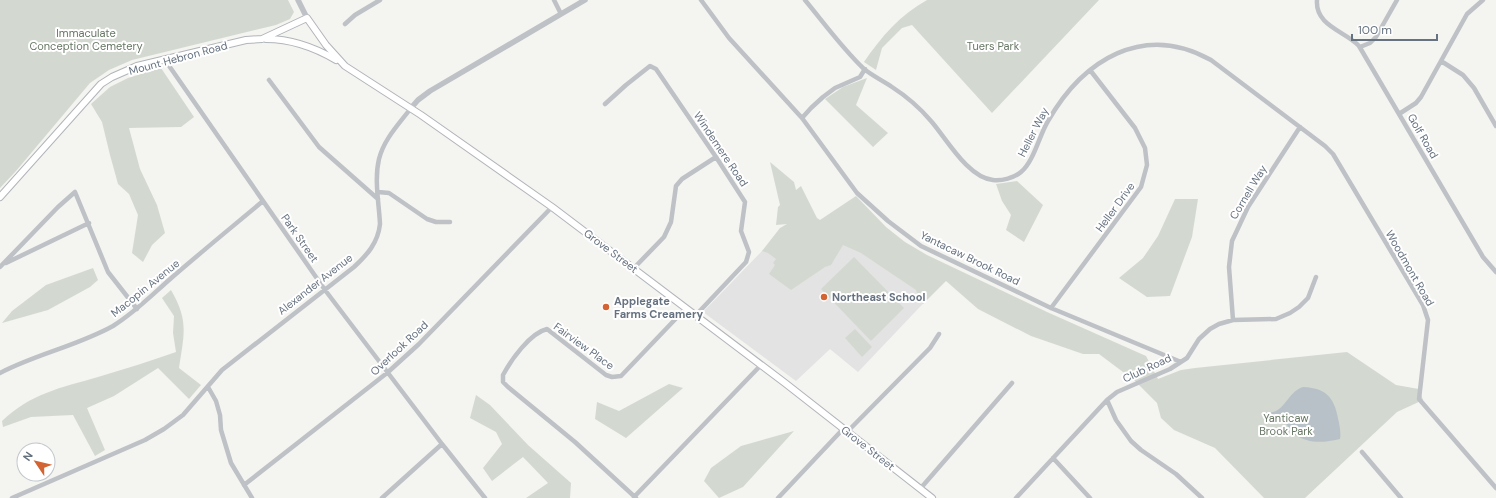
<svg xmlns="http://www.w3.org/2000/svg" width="1496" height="498" viewBox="0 0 1496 498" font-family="'DM Sans',sans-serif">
	<rect width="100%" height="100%" fill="#f4f4f1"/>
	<path fill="#e2e3e2" d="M843,236L935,291L858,372L830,349L796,381L703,312L762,251Z"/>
	<path fill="#d3d9d1" d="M0,0H288L294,12L290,19L276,25L132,60L109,70L90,83L16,171L0,188Z
		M927,0H1099L992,113L912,25L902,28L882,48L876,70L864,62C881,37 900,15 927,0Z
		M161,68L194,117L181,127L129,128L140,169L157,205L165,233L152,245L143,262L132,253L138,215L129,194L118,184L110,155L102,122L91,104L110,87L128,78Z
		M867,78L856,105L888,133L873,147L825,99L843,87Z
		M770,162L794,182L796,190L801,186L817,218L820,220L856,196L886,227L905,242L927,255L1047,312L1146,356L1158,379L1181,370L1195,368L1347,352L1396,385L1419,389L1423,400L1397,412L1305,498H1264L1215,448L1174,430L1161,418L1157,403L1135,381L1099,354H1083L1031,336L978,309L946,281L923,304L919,299L916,290L861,253L843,245L831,265L825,267L791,290L769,274L775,265L773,263L776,259L768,253L762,251L780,228L787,224L776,225L778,207L780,205Z
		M1017,181L1043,205L1024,242L1006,230L1011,215L1002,201L996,184Z
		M1175,199H1198L1192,237L1170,296L1147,297L1119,278L1143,258L1158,236Z
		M854,257L904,308L871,341L821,289Z
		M93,268L98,280L90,287L48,310L2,323L12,311L46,285Z
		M171,290C189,321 184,334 179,368L201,385L189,399L158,368L114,396L87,408L105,450L95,456L73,415L31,417L3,427L2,421C32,393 60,388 98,377C124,369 151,361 176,352L173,333L174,316L162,298Z
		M855,329L872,347L862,357L845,338Z
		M669,384L683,388L626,438L595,419L597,402L619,411Z
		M476,395L490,405L528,445L571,483L570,498H526L548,483L523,457L492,481L483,468L502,444L496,432L470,418Z
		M794,431L743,487L719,498L704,481L711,468L741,446Z"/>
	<path fill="#b8c1c7" d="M1303,387C1329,388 1335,400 1339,423C1340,429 1341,434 1340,439C1322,443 1310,444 1293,434C1289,431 1289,426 1285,423L1264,417L1263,413C1268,412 1272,413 1276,411C1287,405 1290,391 1303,387Z"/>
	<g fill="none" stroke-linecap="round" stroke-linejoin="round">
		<g stroke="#b1b5b9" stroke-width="8">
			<path id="secondary" d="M266,39C292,39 314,47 336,60
				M0,197L101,84L112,77L137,66L246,40L262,39L307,18L326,45L345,66L421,115L552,207L785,383L932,498"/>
		</g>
		<path stroke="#bec1c5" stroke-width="4.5" d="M554,0L561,14
			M701,0L729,38L802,118L857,193L888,221L921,246L1051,308L1181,362
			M805,0C824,23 842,48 864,69C873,76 883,81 892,87C906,96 920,108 931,121C946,138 968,178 993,180C1002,181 1014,178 1021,172C1034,161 1039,136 1048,121C1083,60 1143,22 1211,60L1325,146L1333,154L1423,305L1428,320L1419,399L1496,488
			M1317,0C1315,26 1345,31 1359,46L1483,257L1496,272
			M345,24L355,15L380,0
			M1360,47L1370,43L1376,37L1397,0
			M165,60L325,290L442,444L485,498
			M1441,61L1463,75L1474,88L1496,126
			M269,80L319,147L378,199
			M605,104L626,85L650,66L656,69L716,157L745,202L741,231L749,252L746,262L696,315
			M1399,114L1416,103L1421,97L1467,14L1483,0
			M802,118L811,108L823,97L835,88L860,77L865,69
			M378,192L389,193L427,219L436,222H450
			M6,263L89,223
			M0,267L58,207L75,192L108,272L137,309
			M634,268L664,237L671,222L676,186L682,179L716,157
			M1051,308L1141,187L1147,165L1145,148L1135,128L1090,70
			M1233,320L1229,267L1232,241L1248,207L1300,127
			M0,373C36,354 77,346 113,326C134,313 151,296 169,280C200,253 232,227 263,201
			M208,387L216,401L220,415L221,430L231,463L252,498
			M1107,400L1116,420L1131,441L1141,450L1176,474L1202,498
			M848,431L930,348L939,334
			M1362,452L1401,498
			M1053,458L1090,498
			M244,485L387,373L419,344L552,207
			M920,489L1012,383
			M634,497L761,365
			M12,498L145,440L164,429L183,415L222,370L354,267C367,255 378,243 380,224C379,203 374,180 379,159C384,139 399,124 411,108
			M382,498L442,444
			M636,498L575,442L508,387L503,382V375C511,360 530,333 547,329L606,375L612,377L621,376L686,308
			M778,498L844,428
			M1016,498L1107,400L1117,392L1170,369L1187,358L1199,339L1210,329L1219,324L1233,320L1276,319L1290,313L1299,307L1308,298L1316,277"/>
		<path stroke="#bec1c5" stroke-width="5.5" d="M298,0L307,18
			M411,108L418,100L430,91L585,0"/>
		<use href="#secondary" stroke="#fff" stroke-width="6"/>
	</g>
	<g fill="#d36332" stroke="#fff" stroke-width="1.5">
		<circle cx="824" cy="297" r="4"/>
		<circle cx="606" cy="307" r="4"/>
	</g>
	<g text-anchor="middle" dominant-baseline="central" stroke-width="4" stroke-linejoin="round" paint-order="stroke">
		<g font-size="11" fill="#677764" stroke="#fff">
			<text x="86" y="33">Immaculate<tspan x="86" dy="13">Conception Cemetery</tspan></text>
			<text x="993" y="46">Tuers Park</text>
			<text x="1286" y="418">Yanticaw<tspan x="1286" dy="13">Brook Park</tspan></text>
		</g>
		<g font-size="11" fill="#667280" stroke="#fff">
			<text transform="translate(178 58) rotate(-15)">Mount Hebron Road</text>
			<text transform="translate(1033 132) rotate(-63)">Heller Way</text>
			<text transform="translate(1423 136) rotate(60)">Golf Road</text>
			<text transform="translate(721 149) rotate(56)">Windemere Road</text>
			<text transform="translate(1248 192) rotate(-59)">Cornell Way</text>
			<text transform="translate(1115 207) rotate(-54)">Heller Drive</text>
			<text transform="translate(300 238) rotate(55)">Park Street</text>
			<text transform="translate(611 251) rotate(37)">Grove Street</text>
			<text transform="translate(970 258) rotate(26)">Yantacaw Brook Road</text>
			<text transform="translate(1410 268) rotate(60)">Woodmont Road</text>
			<text transform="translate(315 284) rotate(-38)">Alexander Avenue</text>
			<text transform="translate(145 288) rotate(-39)">Macopin Avenue</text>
			<text transform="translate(584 346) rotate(36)">Fairview Place</text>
			<text transform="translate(399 348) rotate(-43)">Overlook Road</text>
			<text transform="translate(1147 368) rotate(-25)">Club Road</text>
			<text transform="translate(868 448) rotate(38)">Grove Street</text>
		</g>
		<g font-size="11" font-weight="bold" fill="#667280" stroke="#fff" text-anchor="start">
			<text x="832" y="297">Northeast School</text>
			<text x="614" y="301">Applegate<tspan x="614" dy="13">Farms Creamery</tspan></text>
		</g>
	</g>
	<g transform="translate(36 462) rotate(305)"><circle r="19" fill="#ffffff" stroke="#c2c7cc"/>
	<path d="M0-3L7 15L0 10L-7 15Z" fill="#d36332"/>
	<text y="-6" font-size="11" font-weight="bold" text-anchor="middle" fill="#667280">N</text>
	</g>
	<path d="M1352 34v6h85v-6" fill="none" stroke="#667280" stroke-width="2"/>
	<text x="1358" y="34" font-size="12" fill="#667280" stroke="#ffffff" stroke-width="3" paint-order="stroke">100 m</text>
</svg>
